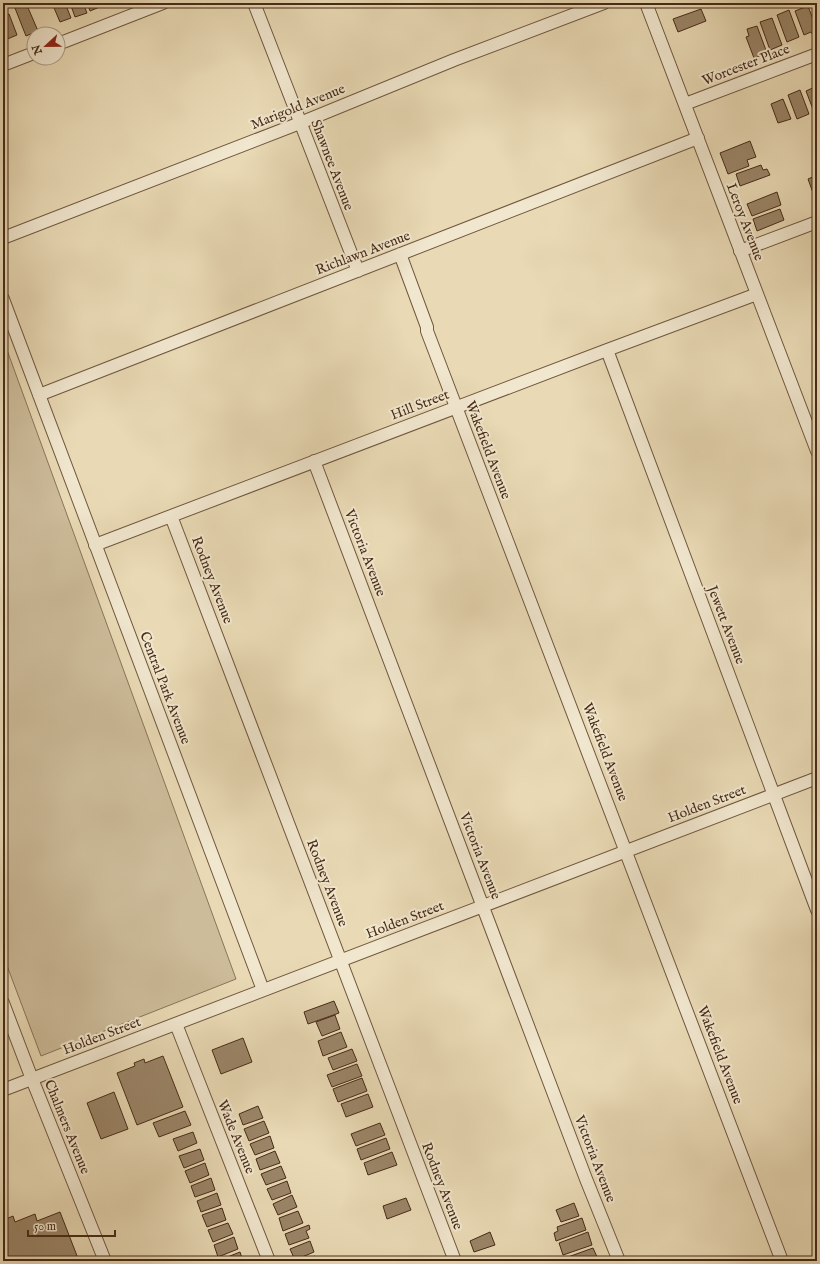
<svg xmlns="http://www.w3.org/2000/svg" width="820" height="1264" viewBox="0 0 820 1264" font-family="'IM FELL English',serif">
	<rect width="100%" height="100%" fill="#e9dab5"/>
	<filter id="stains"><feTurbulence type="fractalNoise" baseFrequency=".005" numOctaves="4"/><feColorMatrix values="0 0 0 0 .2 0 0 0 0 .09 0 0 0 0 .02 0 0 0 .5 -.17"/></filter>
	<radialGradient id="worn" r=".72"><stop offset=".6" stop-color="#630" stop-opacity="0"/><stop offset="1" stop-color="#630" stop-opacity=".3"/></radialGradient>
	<path fill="#cdbc9a" stroke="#8a7458" d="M3,339L236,979L41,1056L3,955Z"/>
	<path fill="#9b8669" stroke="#472b17" d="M13,3H26L38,31L26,36Z
		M52,3H65L71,18L60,22Z
		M70,3H83L87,13L75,17Z
		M87,3H101L102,6L90,11Z
		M808,6L817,30V34L813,35L811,32L804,35L795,11Z
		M701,9L706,21L678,32L673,19Z
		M789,10L799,37L787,42L777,15Z
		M9,14L17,35L5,40L3,34V16Z
		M772,18L782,45L770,50L760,22Z
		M757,26L767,53L754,58L746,37L749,36L747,29Z
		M817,86V111L814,112L806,91Z
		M800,90L809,114L797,119L788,95Z
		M783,99L791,119L778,123L771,104Z
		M750,141L756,157L747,160L749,166L728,174L720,153Z
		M761,165L763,170L767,169L770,175L740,186L736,174Z
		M817,175V204L808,179Z
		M777,192L781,205L752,216L747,204Z
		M780,209L784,220L757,231L753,219Z
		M334,1001L339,1013L308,1024L304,1012Z
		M335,1015L340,1029L322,1036L316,1022Z
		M341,1032L347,1047L323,1056L318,1041Z
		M243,1038L252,1062L221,1074L212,1050Z
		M352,1049L357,1061L333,1070L328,1058Z
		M163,1056L183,1107L137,1125L117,1073L135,1066L134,1063L144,1059L145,1063Z
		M357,1064L362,1076L332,1087L327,1075Z
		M362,1078L367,1091L338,1102L333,1089Z
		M114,1092L128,1129L101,1139L87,1103Z
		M368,1094L373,1107L346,1117L341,1104Z
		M258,1106L263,1118L243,1125L239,1114Z
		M185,1111L191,1125L159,1137L153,1123Z
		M264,1121L269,1133L249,1141L244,1129Z
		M380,1123L385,1135L356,1146L351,1134Z
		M193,1132L197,1143L178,1151L173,1139Z
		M270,1136L274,1148L255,1155L250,1144Z
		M386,1138L390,1149L361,1160L357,1149Z
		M200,1149L204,1160L184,1168L179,1156Z
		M275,1151L280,1163L260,1170L256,1159Z
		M392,1152L397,1165L368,1175L364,1163Z
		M205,1163L209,1175L190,1183L185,1171Z
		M281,1166L286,1178L266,1185L261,1174Z
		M211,1178L215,1190L195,1197L191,1186Z
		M287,1181L291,1193L272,1200L267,1189Z
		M217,1193L221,1205L201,1212L197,1201Z
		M292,1195L297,1207L278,1215L273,1204Z
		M406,1198L411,1210L387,1219L383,1206Z
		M574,1203L579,1216L561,1222L556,1210Z
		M222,1208L226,1220L207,1227L202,1215Z
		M3,1210L6,1219L13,1216L15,1222L35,1214L37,1221L60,1212L79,1261H3Z
		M298,1211L303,1223L283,1231L279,1218Z
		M582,1218L586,1230L556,1241L554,1233L558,1231L557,1227Z
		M228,1223L233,1234L213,1242L208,1230Z
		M309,1225L310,1229L306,1231L309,1238L289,1245L285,1234Z
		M490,1232L495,1245L474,1252L470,1241Z
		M588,1232L592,1245L563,1255L559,1243Z
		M234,1237L238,1249L218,1257L214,1245Z
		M310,1241L314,1252L295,1260L290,1249Z
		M593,1248L598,1259L593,1261H570L568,1257Z
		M240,1252L243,1261H220V1260Z
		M315,1256L317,1261H303Z"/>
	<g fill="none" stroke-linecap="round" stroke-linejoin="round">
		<g stroke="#70573e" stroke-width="14">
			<path id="street" d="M254,3L358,271
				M646,3L817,451
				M58,44L163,3
				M3,65L34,53
				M685,104L817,54
				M3,238L300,123L454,60L604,3
				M740,251L817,222
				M400,254L427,327V331L782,1261
				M3,299L263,990
				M607,350L817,910
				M39,395L698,138
				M314,461L586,1179L619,1261
				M171,516L455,1261
				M95,545L607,350L757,294
				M3,1003L32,1079L105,1261
				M176,1024L269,1261
				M3,1090L817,778"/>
		</g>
		<use href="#street" stroke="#f1e7cf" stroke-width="12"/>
	</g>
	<g text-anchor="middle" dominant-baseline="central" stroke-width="4" stroke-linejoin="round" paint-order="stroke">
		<g font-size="14" fill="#472b17" stroke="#f1e7cf">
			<text transform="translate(746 65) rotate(-21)">Worcester Place</text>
			<text transform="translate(298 107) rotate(-22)">Marigold Avenue</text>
			<text transform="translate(332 165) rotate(69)">Shawnee Avenue</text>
			<text transform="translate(745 222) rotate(69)">Leroy Avenue</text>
			<text transform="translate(363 253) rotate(-21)">Richlawn Avenue</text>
			<text transform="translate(420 405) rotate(-21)">Hill Street</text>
			<text transform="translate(488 450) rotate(69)">Wakefield Avenue</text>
			<text transform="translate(365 553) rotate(69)">Victoria Avenue</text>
			<text transform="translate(212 580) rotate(69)">Rodney Avenue</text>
			<text transform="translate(726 625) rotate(69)">Jewett Avenue</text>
			<text transform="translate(165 688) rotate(69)">Central Park Avenue</text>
			<text transform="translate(605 752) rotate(69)">Wakefield Avenue</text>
			<text transform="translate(707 804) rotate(-21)">Holden Street</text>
			<text transform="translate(480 856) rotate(69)">Victoria Avenue</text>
			<text transform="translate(327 883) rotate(69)">Rodney Avenue</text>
			<text transform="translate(405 920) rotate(-21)">Holden Street</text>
			<text transform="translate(102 1036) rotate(-21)">Holden Street</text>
			<text transform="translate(720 1055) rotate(69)">Wakefield Avenue</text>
			<text transform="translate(67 1127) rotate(68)">Chalmers Avenue</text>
			<text transform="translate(236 1137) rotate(68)">Wade Avenue</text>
			<text transform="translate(595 1159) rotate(69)">Victoria Avenue</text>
			<text transform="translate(442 1186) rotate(69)">Rodney Avenue</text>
		</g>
	</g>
	<rect width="820" height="1264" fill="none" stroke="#e9dab5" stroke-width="16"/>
	<rect x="4" y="4" width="812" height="1256" fill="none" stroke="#472b17" stroke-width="2"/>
	<rect x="8" y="8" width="804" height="1248" fill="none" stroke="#472b17"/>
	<g transform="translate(46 46) rotate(248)"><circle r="19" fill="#f1e7cf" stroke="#ad9c85"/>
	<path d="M0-3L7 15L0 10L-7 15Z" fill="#8f2418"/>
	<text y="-6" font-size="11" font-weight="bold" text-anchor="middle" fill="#472b17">N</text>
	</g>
	<path d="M28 1230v6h87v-6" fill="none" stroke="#472b17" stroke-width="2"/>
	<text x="34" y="1230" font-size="12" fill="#472b17" stroke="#f1e7cf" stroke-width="3" paint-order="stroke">50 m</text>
	<rect width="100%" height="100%" filter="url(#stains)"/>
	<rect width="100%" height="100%" fill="url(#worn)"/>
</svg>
